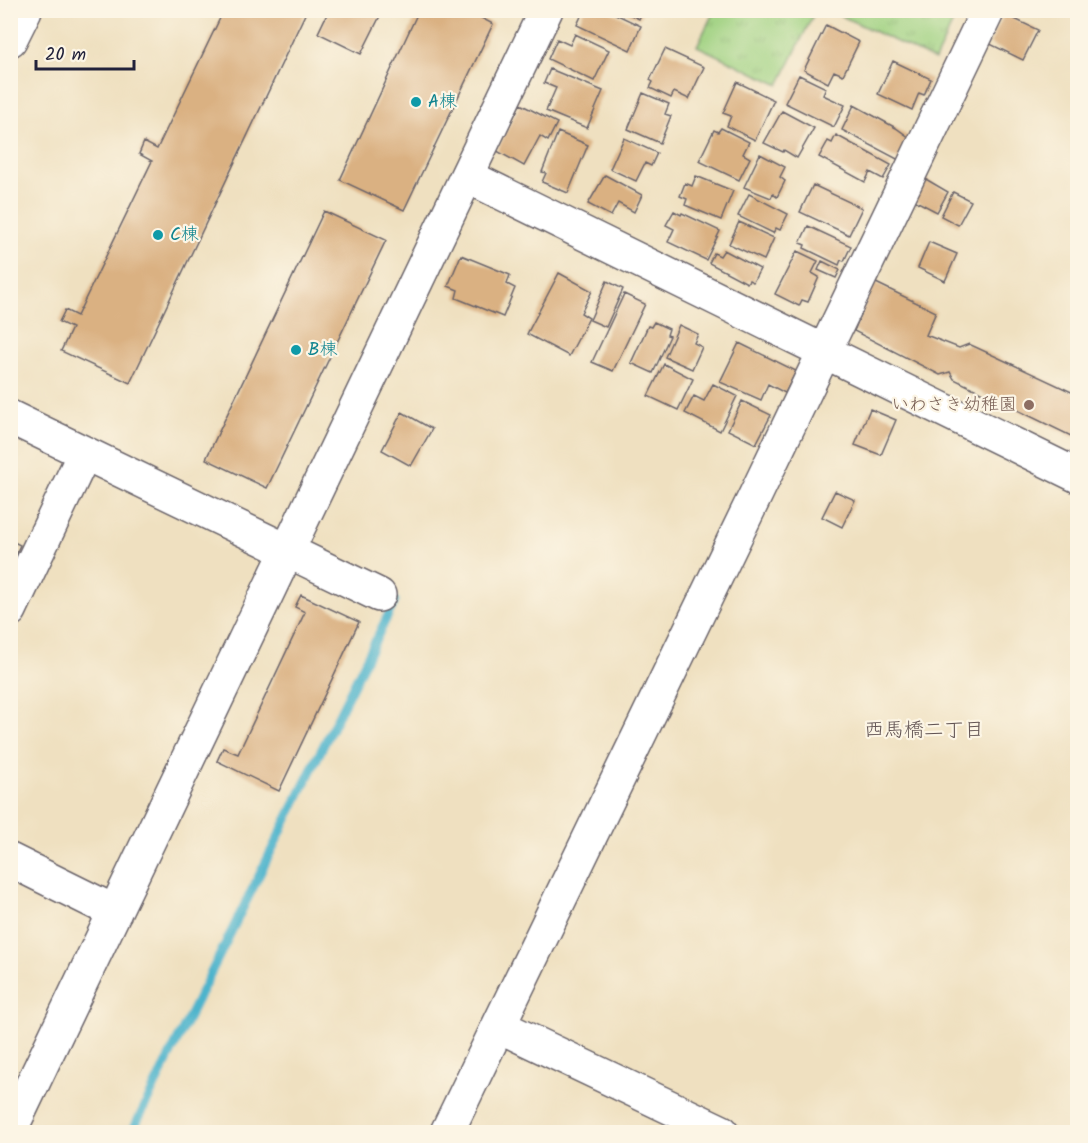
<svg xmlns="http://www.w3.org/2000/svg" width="1088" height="1143" viewBox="0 0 1088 1143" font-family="Kalam,'Klee One',sans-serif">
	<defs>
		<pattern id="grass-tufts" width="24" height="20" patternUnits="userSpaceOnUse" patternTransform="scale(1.5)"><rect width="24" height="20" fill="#a0d282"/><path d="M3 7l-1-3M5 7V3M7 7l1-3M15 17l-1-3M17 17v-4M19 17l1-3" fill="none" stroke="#8ab471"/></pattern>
	</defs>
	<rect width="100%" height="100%" fill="#fcf5e5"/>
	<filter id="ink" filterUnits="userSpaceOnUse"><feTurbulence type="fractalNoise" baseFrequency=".0167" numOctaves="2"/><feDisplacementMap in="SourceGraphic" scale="12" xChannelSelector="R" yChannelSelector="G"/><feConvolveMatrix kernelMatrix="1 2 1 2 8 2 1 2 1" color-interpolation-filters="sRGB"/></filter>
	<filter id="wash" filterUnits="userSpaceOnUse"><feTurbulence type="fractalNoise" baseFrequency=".008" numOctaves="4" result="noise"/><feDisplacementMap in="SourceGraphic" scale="24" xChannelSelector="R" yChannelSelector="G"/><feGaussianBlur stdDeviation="1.35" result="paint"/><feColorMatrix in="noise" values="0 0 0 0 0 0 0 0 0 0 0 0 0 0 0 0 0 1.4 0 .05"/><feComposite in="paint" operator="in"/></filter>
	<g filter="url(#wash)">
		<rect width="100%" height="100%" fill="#efe0c0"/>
		<path fill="url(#grass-tufts)" stroke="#617a5e" stroke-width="1.5" d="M714,11V10L815,11L779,85L697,46Z
			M831,11L958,10V11L935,60Z"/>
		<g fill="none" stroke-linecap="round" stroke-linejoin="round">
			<path stroke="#4db4cc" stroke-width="9" d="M132,1132L395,601"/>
		</g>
		<g id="blocks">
			<path fill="#dab182" d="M224,10H307L130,383L61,351L72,328L59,322L65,310L77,316L152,161L139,154L144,142L157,149Z
				M329,10H383L361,54L318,33Z
				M419,10H466L493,24L404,210L340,180Z
				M584,10H607L641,26L630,50L577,25Z
				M621,10H643L639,19Z
				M1004,14L1038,30L1023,60L990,44Z
				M826,25L859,42L843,75L834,71L828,83L804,70Z
				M575,34L609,50L594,81L548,59L557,39L570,45Z
				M665,49L704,67L689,99L674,92L671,98L650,88L653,82L650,80Z
				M893,61L931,79L924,95L919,93L912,110L878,94Z
				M550,69L603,91L587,128L546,111L556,88L544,83Z
				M799,75L826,88L823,95L845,105L834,127L785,103Z
				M737,82L774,100L755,140L727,126L731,116L723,113Z
				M643,93L669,104L665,114L671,116L660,143L628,129Z
				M520,104L557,123L548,141L540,136L524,166L497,151Z
				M854,105L896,128L910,138L899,160L842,130Z
				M782,111L814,128L797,158L784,150L783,152L764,143Z
				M721,128L749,142L743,154L750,158L739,180L699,161L714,130L718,132Z
				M558,132L588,145L568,193L542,182L546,173L542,172Z
				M836,135L891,165L883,179L870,172L865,182L819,157L828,141L832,143Z
				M624,138L657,153L651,166L645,163L636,181L610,169Z
				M760,154L785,167L780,177L785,181L777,197L773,194L771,198L744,187Z
				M605,175L642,195L634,212L618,203L611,216L588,204Z
				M696,176L733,191L721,220L685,205L687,199L680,196L685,183L692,186Z
				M924,178L948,192L937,212L912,199Z
				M813,185L862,208L849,235L800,212Z
				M953,192L971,201L958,225L941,216Z
				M749,194L788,214L780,230L776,228L773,233L738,216Z
				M324,211L386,240L267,488L206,459Z
				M674,211L681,215L682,213L720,231L706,260L668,242L674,229L666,225Z
				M739,222L774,238L764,260L729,244Z
				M808,226L851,246L844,261L841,260L839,265L804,248L805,245L800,243Z
				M929,242L957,254L945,281L918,268Z
				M724,250L760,269L753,282L749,280L747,283L709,263L714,253L720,256Z
				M797,251L818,261L812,273L819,277L808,302L802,300L799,306L775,294Z
				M461,255L510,275L507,284L515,288L503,317L456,298L458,290L448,286Z
				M822,261L840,270L836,278L818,270Z
				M559,273L592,291L581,313L589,318L569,356L527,334Z
				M607,281L623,289L606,327L590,320Z
				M874,282L936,312L926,335L959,348L969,344L1078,395V435L1073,437L954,379L950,372L940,375L854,331Z
				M624,294L645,304L613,371L592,362Z
				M654,322L669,329L667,335L670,336L653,373L631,363L648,326L651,327Z
				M679,325L698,334L694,343L702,347L692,369L665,357Z
				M739,343L796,371L785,393L768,384L761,400L720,382Z
				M664,364L693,379L678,410L648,396Z
				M713,384L737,396L720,431L685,413L694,396L704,401Z
				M742,401L771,415L756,444L728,430Z
				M870,409L896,420L881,455L855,445Z
				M402,412L432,429L411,466L382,450Z
				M835,491L855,500L842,527L822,517Z
				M10,540L20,545L14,558L10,557Z
				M301,595L359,622L279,791L217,761L223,748L238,754L305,612L295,607Z"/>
		</g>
	</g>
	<g filter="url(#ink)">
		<use href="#blocks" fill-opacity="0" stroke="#6a646a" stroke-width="1.5"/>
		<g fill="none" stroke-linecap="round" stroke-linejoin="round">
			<g stroke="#6a646a" stroke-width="36">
				<path id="minor" d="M10,40L25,10
					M467,176L1078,476
					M10,417L379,595
					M10,610L84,454
					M10,860L115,912
					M499,1026L722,1132
					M10,1131L546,10
					M447,1132L756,494L988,10"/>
			</g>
			<use href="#minor" stroke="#fff" stroke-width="33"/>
		</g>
	</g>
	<g fill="#0f9aa8" stroke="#fcf5e5" stroke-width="2">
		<circle cx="416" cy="102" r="6"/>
		<circle cx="158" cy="235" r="6"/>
		<circle cx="296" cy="350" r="6"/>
	</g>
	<circle fill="#8d6e63" stroke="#fcf5e5" stroke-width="2" cx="1029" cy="405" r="6"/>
	<g text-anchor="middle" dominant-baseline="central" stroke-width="4.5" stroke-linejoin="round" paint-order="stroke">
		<g font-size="18" fill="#0d838f" stroke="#fcf5e5" text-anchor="start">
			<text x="428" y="102">A棟</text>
			<text x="170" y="235">C棟</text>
			<text x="308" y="350">B棟</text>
		</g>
		<g font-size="18" fill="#785e54" stroke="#fcf5e5" text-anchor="end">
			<text x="1017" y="405">いわさき幼稚園</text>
		</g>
		<g font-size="20" fill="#625454" stroke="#fcf5e5">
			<text x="924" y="731">西馬橋二丁目</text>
		</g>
	</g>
	<rect width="1088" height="1143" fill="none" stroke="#fcf5e5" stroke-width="36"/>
	<path d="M36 60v9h98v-9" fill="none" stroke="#22223b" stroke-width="3"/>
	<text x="45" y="60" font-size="18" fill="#22223b" stroke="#fcf5e5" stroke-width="4.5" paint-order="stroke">20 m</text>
</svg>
